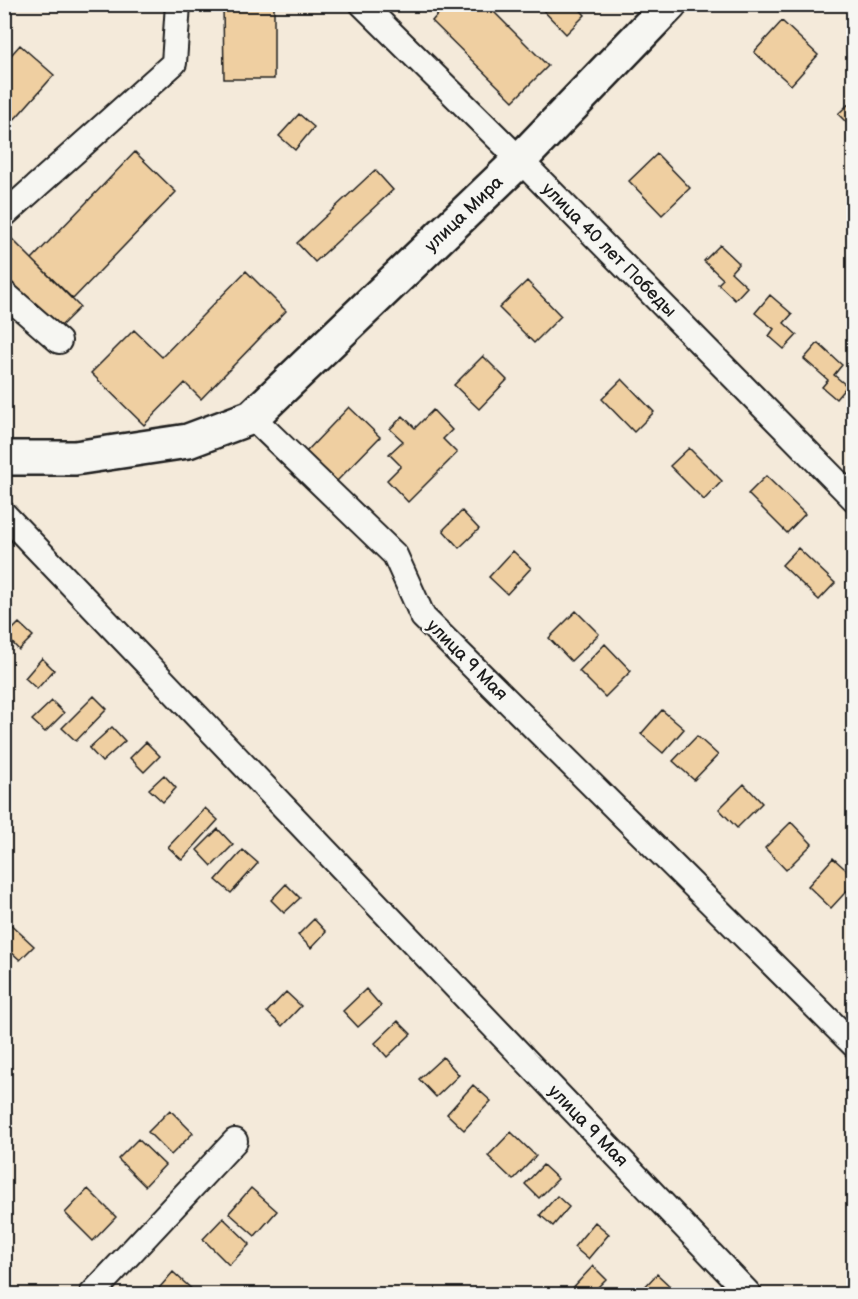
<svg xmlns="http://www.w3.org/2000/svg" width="858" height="1299" viewBox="0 0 858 1299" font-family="'Balsamiq Sans',sans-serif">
	<rect width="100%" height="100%" fill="#f4eada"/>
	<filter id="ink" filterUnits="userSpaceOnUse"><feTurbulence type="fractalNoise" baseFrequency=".0167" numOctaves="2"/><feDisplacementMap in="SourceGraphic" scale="12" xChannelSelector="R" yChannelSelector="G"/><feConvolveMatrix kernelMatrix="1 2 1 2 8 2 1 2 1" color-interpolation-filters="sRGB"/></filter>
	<g filter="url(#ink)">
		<path fill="#efcfa1" stroke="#1c1c1c" stroke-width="1.5" d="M223,4H274V79H224Z
			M447,4H486L548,66L513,101L432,21Z
			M537,4H575L585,15L566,34Z
			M782,21L818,55L791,85L754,52Z
			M20,45L54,75L4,131V63Z
			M854,99V130L838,114Z
			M299,114L314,127L295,150L279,136Z
			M135,152L176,192L73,299L32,259Z
			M657,154L690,188L662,215L629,181Z
			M375,170L393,190L315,262L297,243Z
			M12,239L80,307L57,330L4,277V246Z
			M720,245L739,263L731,272L747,287L735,300L718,284L723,279L704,261Z
			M246,271L286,311L201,399L185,383L144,425L91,373L134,330L162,357Z
			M527,281L561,316L534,343L499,308Z
			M770,295L792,314L784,323L797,335L784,349L769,336L774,329L755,313Z
			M818,343L842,365L834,375L847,386L836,399L822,387L828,380L804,359Z
			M483,356L507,380L479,409L454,385Z
			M622,379L654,412L634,432L602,399Z
			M349,407L380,437L337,481L306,452Z
			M433,410L452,430L443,439L457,453L408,502L387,480L401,466L389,454L403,441L390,429L403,416L415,428Z
			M689,448L722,481L704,500L670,466Z
			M766,476L805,514L787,533L748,494Z
			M462,511L479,529L459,548L443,530Z
			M798,548L835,583L819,600L782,565Z
			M513,551L531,568L507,594L489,577Z
			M576,611L599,634L571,661L549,638Z
			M19,623L33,636L19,650L6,636Z
			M605,644L631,671L605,697L579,671Z
			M42,658L54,670L37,689L25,678Z
			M94,696L107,709L76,741L62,728Z
			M52,701L64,713L45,732L32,720Z
			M662,710L684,729L663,753L641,734Z
			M112,727L125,741L102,762L89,748Z
			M697,736L718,755L694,780L673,761Z
			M146,742L160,756L144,772L130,758Z
			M164,775L176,788L163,802L149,789Z
			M744,784L762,803L737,828L719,809Z
			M205,808L218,820L182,860L168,847Z
			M791,822L812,844L786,870L765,848Z
			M218,829L233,845L212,866L197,850Z
			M243,850L258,863L231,893L216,880Z
			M833,858L854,877V883L831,908L808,886Z
			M286,884L300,898L284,913L271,900Z
			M314,919L326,932L311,948L298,935Z
			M6,920L34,946L20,960L9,950L4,955Z
			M366,989L381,1006L358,1027L343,1011Z
			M286,992L301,1006L282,1026L267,1012Z
			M398,1021L411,1034L387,1057L375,1043Z
			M443,1057L459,1075L436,1097L419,1079Z
			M473,1085L491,1101L464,1130L447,1114Z
			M170,1110L193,1133L171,1155L148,1132Z
			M511,1132L536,1156L513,1180L488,1156Z
			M138,1139L165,1165L145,1186L118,1159Z
			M543,1165L558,1179L539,1198L525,1184Z
			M251,1188L277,1211L255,1236L229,1213Z
			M88,1189L116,1217L93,1241L65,1213Z
			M557,1196L569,1207L553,1226L540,1215Z
			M223,1218L250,1244L229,1265L203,1239Z
			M595,1222L609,1234L588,1259L574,1247Z
			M593,1266L606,1279L591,1294H567Z
			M173,1272L197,1294H154Z
			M657,1274L673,1289L668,1294H638Z"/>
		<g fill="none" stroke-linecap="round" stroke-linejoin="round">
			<g stroke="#1c1c1c" stroke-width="28">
				<path id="street" d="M362,4L520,160L854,499
					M4,215L174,63L178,4
					M4,293L59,341
					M252,417L395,555L423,617L854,1045
					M4,514L749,1294
					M92,1294L235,1141"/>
			</g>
			<g stroke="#1c1c1c" stroke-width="38">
				<path id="secondary" d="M4,458H75L188,441L252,417L520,160L670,4"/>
			</g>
			<use href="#street" stroke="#f6f6f2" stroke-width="24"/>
			<use href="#secondary" stroke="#f6f6f2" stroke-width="33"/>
		</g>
	</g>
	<g text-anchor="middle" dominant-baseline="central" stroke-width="5" stroke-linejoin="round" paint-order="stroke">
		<g font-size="18" fill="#1c1c1c" stroke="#f6f6f2">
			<text transform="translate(464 214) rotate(-44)">улица Мира</text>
			<text transform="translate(609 250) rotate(45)">улица 40 лет Победы</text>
			<text transform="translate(467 660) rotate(45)">улица 9 Мая</text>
			<text transform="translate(588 1126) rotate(46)">улица 9 Мая</text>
		</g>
	</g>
	<rect width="858" height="1299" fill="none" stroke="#f6f6f2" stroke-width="24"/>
	<rect x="12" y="12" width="834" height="1275" fill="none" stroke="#1c1c1c" stroke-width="2" filter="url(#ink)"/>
</svg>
